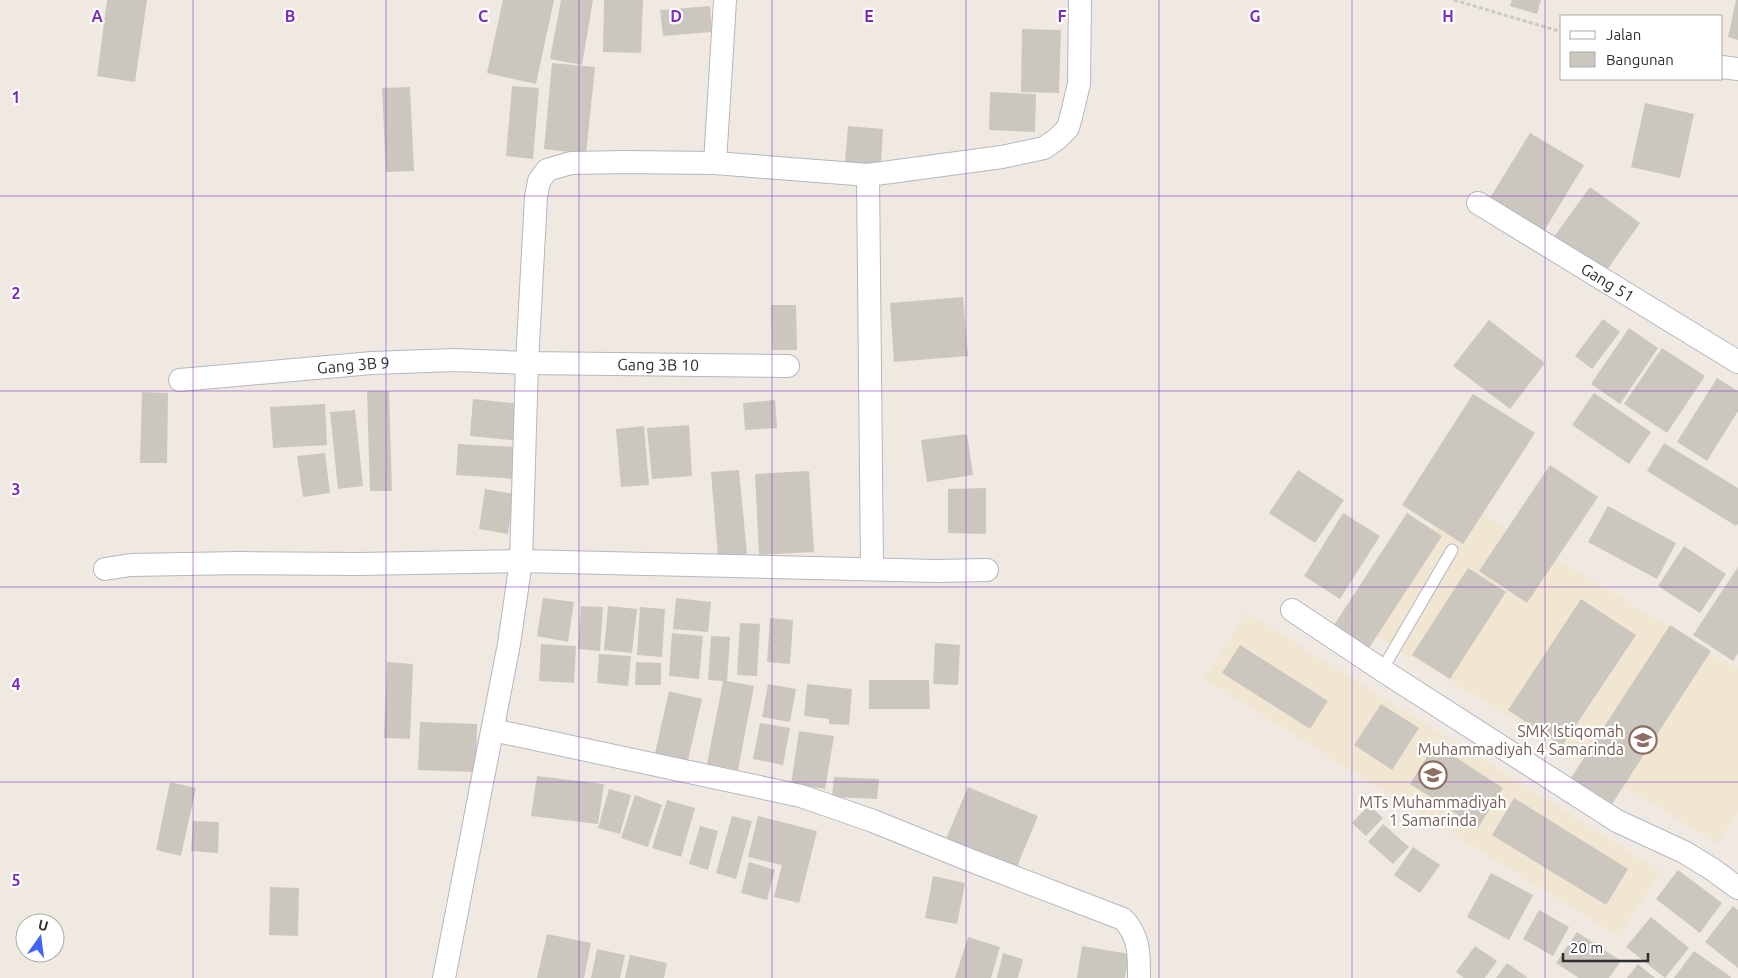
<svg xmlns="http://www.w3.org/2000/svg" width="1738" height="978" viewBox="0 0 1738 978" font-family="Ubuntu,sans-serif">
	<rect width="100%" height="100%" fill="#efe9e1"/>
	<path fill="#f0e6d1" d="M1452,495L1738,669V812L1718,844L1369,631Z
		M1246,612L1661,871L1619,937L1204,679Z"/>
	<path fill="#cbc7bf" d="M107,0H147L135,82L97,76Z
		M503,0H554L536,84L487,73Z
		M561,0H593L582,65L550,59Z
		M604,0H643L641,53L603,52Z
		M1512,0H1541L1537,14L1510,6Z
		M1736,0H1738V40L1728,37Z
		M710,6L712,32L663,36L660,10Z
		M1022,29L1061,30L1059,93L1021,92Z
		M552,63L595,67L586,154L544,149Z
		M512,86L539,88L533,159L506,156Z
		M410,87L414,171L386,172L382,88Z
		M990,92L1036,94L1035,132L989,130Z
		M1645,103L1694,114L1680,178L1631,167Z
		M848,126L883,129L881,164L845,162Z
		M1530,133L1584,165L1544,231L1490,198Z
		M1590,187L1640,223L1602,277L1551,241Z
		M963,297L968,356L894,362L890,303Z
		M771,305H796L797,350H772Z
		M1603,319L1620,332L1592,369L1575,356Z
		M1489,320L1545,363L1510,409L1453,366Z
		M1629,328L1658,348L1620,404L1591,384Z
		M1662,348L1705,376L1667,433L1624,404Z
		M1717,378L1738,391V411L1707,461L1677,442Z
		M367,391H389L392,491H370Z
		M142,392L168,393L167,463H140Z
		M1594,393L1651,432L1629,464L1572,425Z
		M1473,394L1535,433L1463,544L1402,505Z
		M473,399L524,404L521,441L470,436Z
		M775,400L777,428L745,430L743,403Z
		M325,404L327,445L273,448L270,407Z
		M355,410L363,486L338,489L330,412Z
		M689,425L692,476L652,479L647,428Z
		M644,426L649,485L621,487L616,429Z
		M967,434L973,475L927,482L921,440Z
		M1664,443L1738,488V523L1736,526L1647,471Z
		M458,444L517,447L516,479L456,475Z
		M325,453L330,493L303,497L297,456Z
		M1550,465L1598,497L1527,603L1479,571Z
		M739,470L747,554L718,557L711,472Z
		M1298,470L1344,500L1315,543L1269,513Z
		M809,471L814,552L759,555L755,474Z
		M986,488V534L948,533V489Z
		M485,489L514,494L508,534L479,529Z
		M1608,506L1676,543L1657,579L1588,542Z
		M1343,513L1380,536L1340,599L1304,576Z
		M1407,513L1442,536L1369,648L1334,625Z
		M1684,546L1726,574L1700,613L1658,586Z
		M1738,567V653L1733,661L1693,635Z
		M1468,568L1506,592L1450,679L1412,655Z
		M543,598L574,602L568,642L537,636Z
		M676,598L711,602L708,632L673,629Z
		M1581,599L1636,635L1562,746L1508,710Z
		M581,606L603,607L600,651L578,649Z
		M608,606L637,609L632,653L604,650Z
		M640,607L665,609L662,657L637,655Z
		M770,618L793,620L790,664L767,662Z
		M740,623L760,624L757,676L737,675Z
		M1670,625L1711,651L1612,804L1571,778Z
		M672,633L703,636L699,679L669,676Z
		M711,636L730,637L727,681L754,686L738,770L707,764L723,681L708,680Z
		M935,643L960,645L958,685L933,684Z
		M541,644L576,646L574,683L539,681Z
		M1240,645L1328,701L1310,729L1222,673Z
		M599,654L631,656L628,686L597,683Z
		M387,662L413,664L410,739L384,738Z
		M636,662L661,663V685H635Z
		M869,680H929L930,709H869Z
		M768,684L796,689L790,722L762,717Z
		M807,684L852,689L849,725L829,724V719L804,716Z
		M669,691L702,699L688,760L655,753Z
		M1381,704L1419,728L1392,770L1354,745Z
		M420,722L477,724L476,772L418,770Z
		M760,723L790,728L783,765L753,759Z
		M799,731L834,736L825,789L791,784Z
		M1435,744L1503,788L1478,828L1410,784Z
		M537,776L604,784L598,824L531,816Z
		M834,777L879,779L877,799L832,797Z
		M170,782L196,788L181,856L156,850Z
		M968,787L1038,816L1016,869L946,839Z
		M609,789L631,795L620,834L598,828Z
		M635,795L662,805L648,847L621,838Z
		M1514,798L1628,869L1606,905L1492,835Z
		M667,800L695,808L681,857L652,848Z
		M1369,805L1383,818L1366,836L1352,823Z
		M732,816L752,821L736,879L716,873Z
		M758,816L817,831L799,903L774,897L782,865L748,857Z
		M193,821L219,822L218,853L191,851Z
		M1383,824L1409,847L1393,864L1368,842Z
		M700,826L718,831L708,870L689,864Z
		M1413,847L1440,865L1420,893L1394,875Z
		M749,862L775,870L767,900L741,893Z
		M1678,870L1722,903L1700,933L1656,899Z
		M1491,873L1533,895L1509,940L1467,917Z
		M933,876L965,883L957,924L925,918Z
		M270,887L299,888L298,936L269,935Z
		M1733,906L1738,910V968L1705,942Z
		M1539,910L1569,927L1553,956L1523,939Z
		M1651,917L1689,948L1665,978L1626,947Z
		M1577,932L1621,961L1609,978H1579L1556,963Z
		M547,934L591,943L584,978H537Z
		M968,937L1000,947L991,978H955Z
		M1082,946L1129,954L1125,978H1077Z
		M1475,946L1497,961L1485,978H1464L1456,972Z
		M597,949L625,955L620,978H591Z
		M1694,951L1731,977L1730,978H1674Z
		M1003,953L1023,959L1018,978H997Z
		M630,955L667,963L664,978H625Z
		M1507,963L1528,978H1496Z
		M1638,964L1655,978H1627Z"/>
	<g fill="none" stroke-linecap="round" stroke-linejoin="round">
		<g stroke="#b4b7c1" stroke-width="13">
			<path id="lane" d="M1382,670L1452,550"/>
		</g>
		<g stroke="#b4b7c1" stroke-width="24">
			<g id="street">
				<path d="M1722,67L1738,69"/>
				<path d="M715,163L868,175L1002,157L1044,148L1057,139L1068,128L1073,109L1079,84L1080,0"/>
				<path d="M868,175L872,568"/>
				<path id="s1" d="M1478,203L1738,362"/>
				<path id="s2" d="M180,380L372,363L455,360L527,363L788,366"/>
				<path d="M105,569L131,565L239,563L358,564L521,561L937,571L987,570"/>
				<path d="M1292,610L1382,670L1617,821L1684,852L1712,869L1738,888"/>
				<path d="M493,730L801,796L873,821L967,859L1123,919C1140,936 1139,956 1139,978"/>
				<path d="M444,978L509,644L521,561L527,363L536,197L539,181L547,170L571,163L624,162L715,163L725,0"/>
			</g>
		</g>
		<path stroke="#c9c9c9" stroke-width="3" stroke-dasharray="4 2.5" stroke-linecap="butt" d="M1454,0L1562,32"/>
		<use href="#lane" stroke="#fff" stroke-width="11"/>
		<use href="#street" stroke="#fff" stroke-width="22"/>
	</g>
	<path fill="none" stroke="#7b2cbf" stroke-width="1" stroke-opacity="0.55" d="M193,0V978M386,0V978M579,0V978M772,0V978M966,0V978M1159,0V978M1352,0V978M1545,0V978M0,196H1738M0,391H1738M0,587H1738M0,782H1738"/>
	<defs>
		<g id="school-ring" transform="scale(1.4375)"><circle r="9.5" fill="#fff" stroke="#8d6e63" stroke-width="1.5"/><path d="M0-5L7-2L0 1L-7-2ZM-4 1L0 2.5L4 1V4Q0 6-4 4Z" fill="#8d6e63"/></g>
	</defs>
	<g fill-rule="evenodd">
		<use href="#school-ring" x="1643" y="740"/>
		<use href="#school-ring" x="1433" y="775"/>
	</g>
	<g text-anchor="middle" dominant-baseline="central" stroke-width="4.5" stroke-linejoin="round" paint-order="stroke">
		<g font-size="16" fill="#2e2e2e" stroke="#fff">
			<text stroke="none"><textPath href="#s1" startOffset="152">Gang 51</textPath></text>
			<text stroke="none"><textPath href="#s2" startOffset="479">Gang 3B 10</textPath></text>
			<text stroke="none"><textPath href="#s2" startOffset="174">Gang 3B 9</textPath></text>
		</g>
		<g font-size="16" fill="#785e54" stroke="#fff" text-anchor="end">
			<text x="1624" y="731">SMK Istiqomah<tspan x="1624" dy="18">Muhammadiyah 4 Samarinda</tspan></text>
			<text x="1433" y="802" text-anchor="middle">MTs Muhammadiyah<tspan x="1433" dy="18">1 Samarinda</tspan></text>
		</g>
	</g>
	<g font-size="16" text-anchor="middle" font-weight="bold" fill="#7b2cbf" stroke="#fff" stroke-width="4.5" stroke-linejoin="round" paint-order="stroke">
		<text x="97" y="22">A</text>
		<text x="290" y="22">B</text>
		<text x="483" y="22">C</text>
		<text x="676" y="22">D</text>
		<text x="869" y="22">E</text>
		<text x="1062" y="22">F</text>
		<text x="1255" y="22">G</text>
		<text x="1448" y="22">H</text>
		<text x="16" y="103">1</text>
		<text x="16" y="299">2</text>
		<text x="16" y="495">3</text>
		<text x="16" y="690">4</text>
		<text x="16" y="886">5</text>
	</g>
	<rect x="1560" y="15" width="162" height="65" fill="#ffffff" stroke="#ababab"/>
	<rect x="1570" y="31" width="25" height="8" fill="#ffffff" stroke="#ababab"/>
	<text x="1606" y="40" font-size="15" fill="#2e2e2e">Jalan</text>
	<rect x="1570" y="52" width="25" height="15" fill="#cbc7bf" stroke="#ababab"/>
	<text x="1606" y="65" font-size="15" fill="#2e2e2e">Bangunan</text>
	<g transform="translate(40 938) rotate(14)"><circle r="24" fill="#ffffff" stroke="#ababab"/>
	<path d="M0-4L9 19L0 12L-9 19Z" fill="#4264fb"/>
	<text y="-8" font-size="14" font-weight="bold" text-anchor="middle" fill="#2e2e2e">U</text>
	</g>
	<path d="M1563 953v8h85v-8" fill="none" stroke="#2e2e2e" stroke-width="2.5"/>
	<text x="1570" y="953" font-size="15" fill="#2e2e2e" stroke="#ffffff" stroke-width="4" paint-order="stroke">20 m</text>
</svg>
